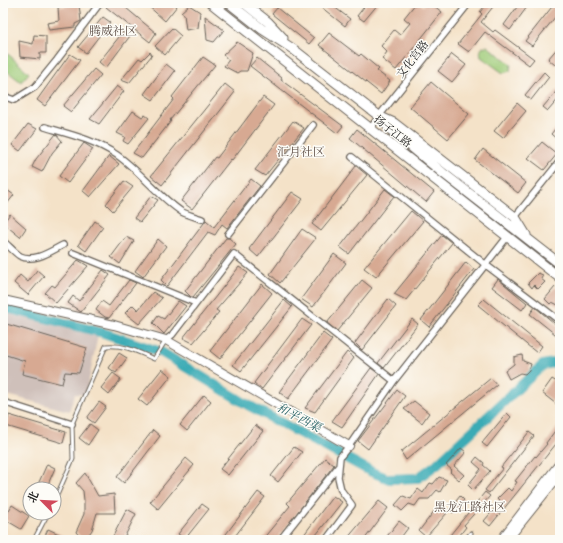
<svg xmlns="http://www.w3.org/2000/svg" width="563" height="543" viewBox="0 0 563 543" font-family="'Libre Caslon Text','Noto Serif SC',serif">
	<rect width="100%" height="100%" fill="#fdfcf7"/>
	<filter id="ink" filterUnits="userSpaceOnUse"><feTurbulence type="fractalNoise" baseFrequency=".025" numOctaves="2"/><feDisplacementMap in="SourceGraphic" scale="8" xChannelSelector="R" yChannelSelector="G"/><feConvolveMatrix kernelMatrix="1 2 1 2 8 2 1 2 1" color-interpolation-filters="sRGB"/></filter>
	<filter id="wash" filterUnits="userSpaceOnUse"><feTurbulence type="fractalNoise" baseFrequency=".012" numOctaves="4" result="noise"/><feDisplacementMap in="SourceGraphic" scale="16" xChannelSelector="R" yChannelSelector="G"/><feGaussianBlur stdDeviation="0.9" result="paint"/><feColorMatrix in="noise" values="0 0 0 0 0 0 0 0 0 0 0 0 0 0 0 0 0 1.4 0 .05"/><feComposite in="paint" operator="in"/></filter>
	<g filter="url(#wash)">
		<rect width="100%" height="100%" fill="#f4e2c8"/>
		<path fill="#cfc0ba" d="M3,311L98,334L86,395L75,394L69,411L3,394Z"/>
		<path fill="#9eca77" stroke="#5d734a" d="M487,46L511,64L510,71L503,73L481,57C480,53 480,50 483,47Z
			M8,54L29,73L21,82L3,68V59Z"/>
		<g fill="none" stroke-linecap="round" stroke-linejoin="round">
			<path stroke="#3aabb5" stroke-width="10" d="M3,307L104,333L161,352L248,405L372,472L389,479L418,478L437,464L543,365L553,363"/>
		</g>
		<g id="blocks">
			<path fill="#d7a992" d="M109,3H120L156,33L150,42L106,7Z
				M145,3H173L177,6L165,21Z
				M316,3H329L350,19L345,26Z
				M367,3H379L364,21L357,16Z
				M416,3H419L423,6L426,3H430L442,12L396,70L382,59L387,52L381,46L394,30L400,35L410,23L404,18Z
				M487,3H496L481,22L493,32L495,30L534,59L529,65L485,32L469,52L458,44L482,14L480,12Z
				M520,3H530L510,30L504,25Z
				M555,3H560V11L532,46L525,41Z
				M79,5L81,21L75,24V27L49,30L47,23L59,21L58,7Z
				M189,5L200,12L198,28L186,30L184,14L181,12Z
				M277,8L314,38L309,44L272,14Z
				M205,16L224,30L214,42L207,40Z
				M103,17L110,22L86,53L78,47Z
				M172,28L181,36L165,55L155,46Z
				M123,32L130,36L106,68L99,62Z
				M329,33L359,56L361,54L379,69L377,71L390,81L381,94L319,45Z
				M34,35L46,36V53H40V59L20,57L19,41L33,44Z
				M237,42L253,53L247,71H240L237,73L224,66L229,60L223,55Z
				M560,45V59L555,65L548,59Z
				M150,52L152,55L129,83L121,80L139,58L142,60Z
				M70,54L80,60L45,106L37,100Z
				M452,54L466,65L452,82L438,71Z
				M203,57L215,65L170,120L171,121L142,158L133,153L174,99L172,97Z
				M257,58L282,78L281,80L343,126L337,133L250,66Z
				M166,64L175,71L153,100L144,94Z
				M94,69L101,75L71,112L63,106Z
				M544,72L549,77L531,100L525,95Z
				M431,82L469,114L448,139L410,107Z
				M225,84L235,92L162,185L151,176Z
				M117,86L124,91L99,124L90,119Z
				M560,87V97L548,111L543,107Z
				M263,97L274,105L232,160L231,159L192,209L181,201L215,157L217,158Z
				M517,103L526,111L503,138L494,131Z
				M133,111L142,117L145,115L149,118L128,144L123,141L125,137L117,133Z
				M293,121L304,128L265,176L255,170Z
				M560,123V142L551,134Z
				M28,124L37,129L20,151L12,145Z
				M357,129L434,192L426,202L350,138Z
				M56,134L62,141L52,153L42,172L32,167L36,159Z
				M542,142L557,154L544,170L528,158Z
				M84,143L93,149L68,183L59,176Z
				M483,149L526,183L518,193L475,160Z
				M109,156L119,164L90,197L83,191Z
				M356,166L367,175L321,231L312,224Z
				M251,179L260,186L227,228L222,224L215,235L208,232L167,286L161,280L204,223L206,220L214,227Z
				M124,181L133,187L113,211L106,204Z
				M385,189L394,196L349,254L340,247Z
				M7,190L14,195L3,209V195Z
				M292,192L303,199L258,257L249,249Z
				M151,196L158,200L140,222L134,218Z
				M411,211L423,221L376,277L364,268Z
				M10,214L26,228L20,237L3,223Z
				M95,221L103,227L86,251L78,245Z
				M302,229L316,238L280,283L270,274Z
				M442,235L452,243L406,300L394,294Z
				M126,237L134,241L120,264L111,257Z
				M226,238H229L236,244L193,297H191L185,291Z
				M158,239L166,246L143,277L142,276L135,271Z
				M334,254L346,263L313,307L301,299Z
				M78,260L88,266L56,303L45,293L52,285L55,287Z
				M466,262L474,269L429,327L421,320Z
				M239,267L248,273L216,310L219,312L193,343L183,338Z
				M37,270L44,276L28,295L14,283L20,275L28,282Z
				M103,270L110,275L81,312L68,303L73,296L79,301Z
				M538,273L543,275L541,279L545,282L538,289L534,285L532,288L528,283Z
				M498,279L527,303L522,310L492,287Z
				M129,280L136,283L109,318L105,317L96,310L102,301L109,306Z
				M362,280L372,288L337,331L327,323Z
				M262,284L272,293L220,359L210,351Z
				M555,287L560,291V302L558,305L552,302L550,304L545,299Z
				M153,292L162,298L139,324L125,313L133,305L138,310Z
				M388,299L396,306L362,350L355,343Z
				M484,299L542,346L537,353L478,305Z
				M284,300L292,307L241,371L233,365Z
				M178,301L186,306L164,334L153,323L158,316L164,319Z
				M535,307L560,328V338L530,314Z
				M302,319L311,325L262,389L254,383Z
				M412,319L418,324L384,368L378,363Z
				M3,323L87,348L79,373L65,372L62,384L22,374L25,361L3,354Z
				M323,333L332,340L288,399L279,392Z
				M347,352L354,358L315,412L305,408Z
				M119,353L127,358L116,373L109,368Z
				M522,355L523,361L531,364L529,370L525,374L520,373L509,379L505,371L514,364V357Z
				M371,368L379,374L342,427L332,421Z
				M162,369L171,376L147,406L138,399Z
				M113,373L121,379L109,395L101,388Z
				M491,378L497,385L406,460L401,452Z
				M552,379L560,384V407L542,393Z
				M397,390L405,396L368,449L358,441Z
				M204,395L211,401L187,431L180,425Z
				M414,401L429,413L422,423L404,409Z
				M99,402L106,407L94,423L87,418Z
				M507,413L511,417L487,447L482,443Z
				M9,415L66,432L63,443L6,426Z
				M90,424L98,430L88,445L79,438Z
				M560,424V439L490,526L484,521L500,502L497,499L508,488L511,491L517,482L515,481L535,456L536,457L547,444L546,443Z
				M255,425L263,431L228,475L220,469Z
				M153,430L160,436L124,483L117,477Z
				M529,432L534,436L489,493L485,490L503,468L501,467Z
				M294,447L302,452L278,482L271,476Z
				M461,448L466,452L454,466L464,475L459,480L450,472L452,470L446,465Z
				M477,457L484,463L483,465L490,471L473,490L468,485L481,469L473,462Z
				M186,458L194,465L158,509L150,502Z
				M325,458L334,465L276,540H262L290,506L287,503Z
				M47,464L55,468L46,489H36Z
				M85,473L98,496L114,494L115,513H97L92,530L85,540H83L76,532L84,514V500L83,491L76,483Z
				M439,477L447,480L440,492L437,490L429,499H420L415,506L409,504L402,511L395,505L403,496L411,499L418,489L423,493L430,483L433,484Z
				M258,492L265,497L232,540H226L223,538Z
				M485,492L490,496L464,525L466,527L456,540H446Z
				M333,496L342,502L312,540H300Z
				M460,496L464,500L453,513L449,510Z
				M379,501L388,508L364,540H346Z
				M202,504L209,509L185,539L178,534Z
				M12,505L29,516L21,529L4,519Z
				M438,506L447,513L426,537L419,531Z
				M127,509L136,514L123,540H111Z
				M399,521L408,528L399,540H384Z
				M48,529L72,540H43Z"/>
		</g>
	</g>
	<g filter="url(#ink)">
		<use href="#blocks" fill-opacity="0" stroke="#686158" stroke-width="1"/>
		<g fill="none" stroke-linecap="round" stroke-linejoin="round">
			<g stroke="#686158" stroke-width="5">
				<path id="lane" d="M54,502L73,459L72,424L106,346C124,344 138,352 154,359L166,340
					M34,540L48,513
					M465,540L471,533"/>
			</g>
			<g stroke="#686158" stroke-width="8">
				<path id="street" d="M3,96L14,100L35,87L57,60L100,3
					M45,127C69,134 95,140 117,155C140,171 158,196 182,212C188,215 196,217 202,219
					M371,128L379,116L469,3
					M352,157L486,265L560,321
					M515,217L560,161
					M228,234L313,125
					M3,241C8,245 15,253 20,256C34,263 51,251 63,245
					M73,253L196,303
					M166,340L172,335L234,254L394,381
					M3,402L72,424
					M280,540L338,467
					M326,540L352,505L341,490L338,477L340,457L349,446L394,381L508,236"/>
			</g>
			<g stroke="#686158" stroke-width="10">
				<path id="secondary" d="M3,300L114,325L166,340L349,446
					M508,539L560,474
					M501,540L560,463"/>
			</g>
			<g stroke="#686158" stroke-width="11">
				<path id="primary" d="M211,3L560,278
					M229,3L262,29L293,49L379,116L390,129L443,173L560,264
					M244,3L268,22L283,38
					M383,118L394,123L515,217L526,235"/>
			</g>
			<use href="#lane" stroke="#fff" stroke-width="3"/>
			<use href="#street" stroke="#fff" stroke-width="5.5"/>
			<use href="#secondary" stroke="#fff" stroke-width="8"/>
			<use href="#primary" stroke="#fff" stroke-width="9"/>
		</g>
	</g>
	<g text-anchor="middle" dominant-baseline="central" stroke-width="3" stroke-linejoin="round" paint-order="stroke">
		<g font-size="11" fill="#1c1c1c" stroke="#fdfcf7">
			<text transform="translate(412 59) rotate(-52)">文化宫路</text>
			<text transform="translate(393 131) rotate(38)">扬子江路</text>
		</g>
		<g font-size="12" fill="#5d4d45" stroke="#fdfcf7">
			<text x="113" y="30">腾威社区</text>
			<text x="301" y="151">汇月社区</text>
			<text x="470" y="506">黑龙江路社区</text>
		</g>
		<g font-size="12" font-style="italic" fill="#2b6468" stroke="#fdfcf7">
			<text transform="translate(299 417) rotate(28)">和平西渠</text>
		</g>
	</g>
	<rect width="563" height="543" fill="none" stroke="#fdfcf7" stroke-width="16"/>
	<g transform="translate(42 501) rotate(294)"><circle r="19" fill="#fdfcf7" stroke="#a3a29f"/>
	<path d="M0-3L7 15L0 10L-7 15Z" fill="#d1495b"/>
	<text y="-6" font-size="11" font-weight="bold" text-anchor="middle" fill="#1c1c1c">北</text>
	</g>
</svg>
